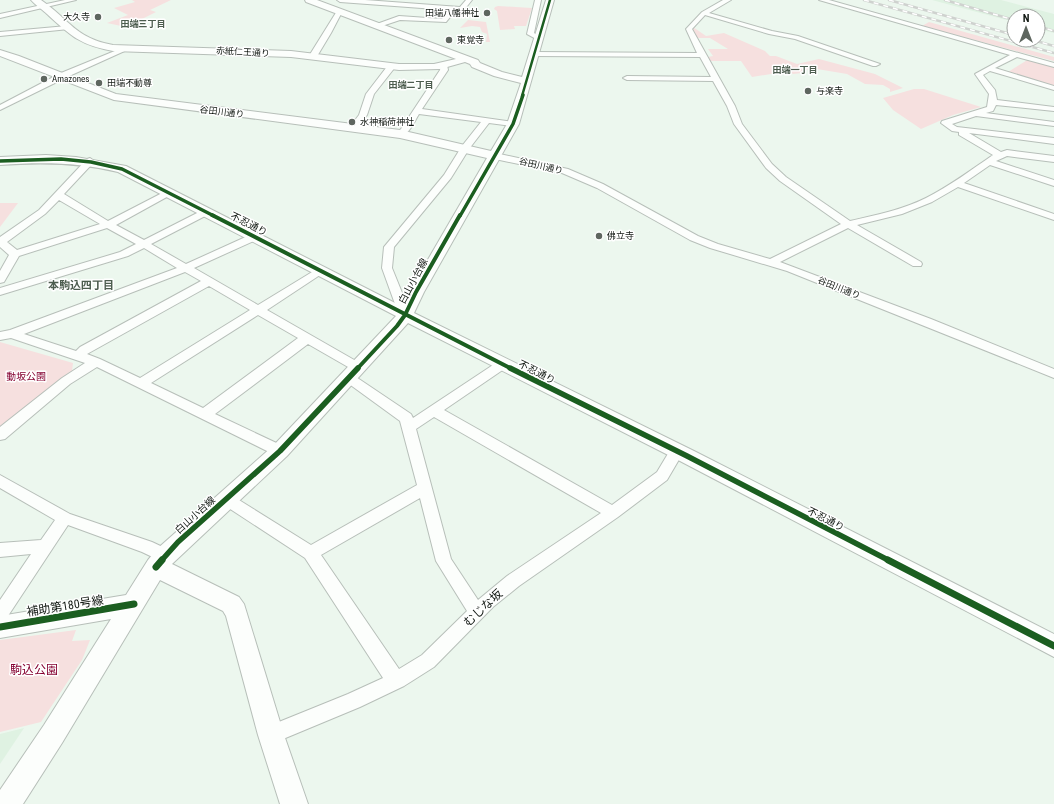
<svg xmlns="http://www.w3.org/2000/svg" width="1054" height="804" viewBox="0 0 1054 804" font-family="'Roboto Condensed','Noto Sans JP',sans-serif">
	<rect width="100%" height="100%" fill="#ecf7ee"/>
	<path fill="#dff2e2" d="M932,0H1001L1054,14V33L1038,29V16H1014V22Z
		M24,728L0,764V734Z"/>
	<path fill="#f6e0df" d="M132,0H171L150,10L156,12L126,27L107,23L128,15L114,8L135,2Z
		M498,6L532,8L526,26H514L515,29L500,30L497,11L494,9L495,7Z
		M468,20L486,22L490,42H486L487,34L482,32L480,27L472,26L460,28Z
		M929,22L1054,57V61L922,26Z
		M693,27L706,36L724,33L765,51L770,56H776L797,64L819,59L875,74L903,88L890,92V89L883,85L865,84L847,74L811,68L806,70L804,74L802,73L793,74L789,71L752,77L741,61H710L708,57L713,56L708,49H728L710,38H695L692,31Z
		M1029,59L1054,66V86L1008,72Z
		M914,89H924L981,107L953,115L921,129L893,110L883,98Z
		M0,203H18L0,227Z
		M0,342L73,363L72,371L0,430Z
		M76,630L72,641L90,640L82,660L41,722L0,732V640Z"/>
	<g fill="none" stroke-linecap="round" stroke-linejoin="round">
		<g stroke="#b7bfb9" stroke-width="2">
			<path id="street" d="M65,0H76L0,18V14Z
				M337,0H365L460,7L466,0H472L464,10L455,11L446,22L400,20L376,28L374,27V25L399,16L442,19L449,10L340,2Z
				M535,0H541L534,33L541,38L538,40L527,34Z
				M723,0H731L709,13L772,31L798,36L880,64L876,66H873L795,39L769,34L705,15L692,29L735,106L742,124L772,164L786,177L850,221C876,215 902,210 926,198C950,186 971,170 993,155L959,135V132L952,131L941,123L942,121L987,107L989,94L975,74L1010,55L819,0H829L1054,63V67L1017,57L995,68L1054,86V90L990,71L983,75L995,90L997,100L1054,107V111L996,105L993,111L986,113L1054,122V126L976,116L952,124L957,127L1054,138V144L969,133L1001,152L1007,150L1054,156V162L1007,156L996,161L1054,180V186L990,165L964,183L1054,214V220L958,187L932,202L902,214L857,225L921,262L922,264L921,266H913L848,228L780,262L931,319L1054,369V378L787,271L710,248L690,240L597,188L562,173L495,159L491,156L495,153L568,169L603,184L698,236L718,244L770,259L841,224L780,181L766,168L734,124L727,106L713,81L627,80L623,78L627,76L711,77L700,57L534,56L530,54L534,52L697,53L686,29L702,12Z
				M337,11L342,12L331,33L316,58H310L309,56Z
				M67,26L69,27V29L0,36V32Z
				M127,46L130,48L129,49L67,77L0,110V105L61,73Z
				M389,64H392L396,66L374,94L367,115L356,130H350L349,128L359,115L366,94Z
				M441,65H447L448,70L422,109L513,122L517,124L513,126L489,123L469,149L451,178L394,247L392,268L411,315L409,318H401L399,315L382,268L384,247L444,175L462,146L481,122L419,114C414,122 408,138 397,136L396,134L401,129L440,70Z
				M90,158L94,161L93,163L64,194L108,221L166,191H172L174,193L116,225L144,240L203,210H209L211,212L209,214L151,244L186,264L250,235H258L259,237L258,239L194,268L258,305L317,269H325L326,271L267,310L363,365L365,368L363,371L359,372L355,371L308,344L215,414L285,447L287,451L285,455L280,456L275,455L97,367L70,384L5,439L0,440V427L62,378L85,363L11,338L0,340V332L10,330L177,268L144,248L128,256L0,295V288L120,252L136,244L107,228L19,256L4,282L0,283V271L9,255L0,247V237L39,210L87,159ZM59,200L100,224L17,250L7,242L45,214ZM185,272L201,281L80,347L76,351L24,334ZM209,286L250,310L140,378L100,359L87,354ZM258,315L298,338L203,408L151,383Z
				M503,360L507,361L509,364L507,367L444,410L612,505L657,472L672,447L677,446L682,447L684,451L667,480L618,517L519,586L493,607L434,667L404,686L360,707L271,744L264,742L262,735L264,728L348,694L383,678L305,558L221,503L219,499L221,495L226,493L231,495L311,545L417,485L400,421L345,381L343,378L345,375L349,374L353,375L411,414L413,418L499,361ZM434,417L601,513L507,576L478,600L451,559L416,429ZM420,498L436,561L467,611L422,655L399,669L321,555Z
				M0,475L70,514L152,542L171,551L173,556L171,561L165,563L142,552L68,525L6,619L0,622V600L31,554L0,557V543L41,540L55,520L0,488Z"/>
		</g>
		<g stroke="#b7bfb9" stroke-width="2">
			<path id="secondary" d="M31,0H41C70,20 75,38 113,45L291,51L399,64H434L456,59L306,2L305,0H317L478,60L480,63L502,72L522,77L546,0H554L519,124L424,292L414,313L694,451L1054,634V657L680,461L408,323L287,456L172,564L239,597L244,604L284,735L308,804H280L258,735L226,616L223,611L160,580L62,743L23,804H0V790L44,725L111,619L0,638V616L126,595L148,560L157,549L273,446L396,316L118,172C79,162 40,162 0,165V157L46,155L76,157L126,166L401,306L487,158L400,138L114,100L0,56V50L19,56L116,94L400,130L491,151L507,124L521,83L494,76L472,67L470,64L465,62L440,69L399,70L291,57L113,51C80,45 71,36 47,14C42,9 35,5 31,0Z"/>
		</g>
		<use href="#street" fill="#fcfefc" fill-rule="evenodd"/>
		<use href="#secondary" fill="#fcfefc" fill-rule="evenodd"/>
		<g stroke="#cfd2cf" stroke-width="2.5">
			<path id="rail" d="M864,0L1054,53
				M889,0L1014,35
				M945,0L1014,20
				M1038,26L1054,31
				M1033,40L1054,46"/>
		</g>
		<use href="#rail" stroke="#fff" stroke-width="1.5" stroke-dasharray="5" stroke-linecap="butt"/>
		<g stroke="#fff" stroke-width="4">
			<path id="cycleway-far4" d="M522,96L550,0"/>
		</g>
		<g stroke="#fff" stroke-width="5">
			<path id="cycleway-far3" d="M0,161L61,159L91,162L122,169L214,216
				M460,216L513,124L523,95"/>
		</g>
		<g stroke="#fff" stroke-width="6">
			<path id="cycleway-far2" d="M212,215L512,369
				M357,369L397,326L405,315L416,292L460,215"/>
		</g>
		<g stroke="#fff" stroke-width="8">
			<path id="cycleway-far1" d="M510,368L687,456L890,561
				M161,561L178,542L280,451L358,368"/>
		</g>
		<g stroke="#fff" stroke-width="10">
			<path id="cycleway" d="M888,560L1054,646
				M156,567L162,560
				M0,627L134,604"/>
		</g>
		<use href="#cycleway-far4" stroke="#1b5e20" stroke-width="2.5"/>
		<use href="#cycleway-far3" stroke="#1b5e20" stroke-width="3.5"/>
		<use href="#cycleway-far2" stroke="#1b5e20" stroke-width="4"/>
		<use href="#cycleway-far1" stroke="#1b5e20" stroke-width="5.5"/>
		<use href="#cycleway" stroke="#1b5e20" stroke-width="7"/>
	</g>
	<g fill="#5e665f" stroke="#fff" stroke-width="1.5">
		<circle cx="487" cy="13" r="4"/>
		<circle cx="98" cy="17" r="4"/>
		<circle cx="449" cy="40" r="4"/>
		<circle cx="44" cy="79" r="4"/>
		<circle cx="99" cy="83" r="4"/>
		<circle cx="808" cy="91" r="4"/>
		<circle cx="352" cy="122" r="4"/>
		<circle cx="599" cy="236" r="4"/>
	</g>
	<g text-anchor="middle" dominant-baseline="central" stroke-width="3" stroke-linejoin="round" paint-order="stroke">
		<g font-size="9" fill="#111812" stroke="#fff" text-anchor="start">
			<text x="479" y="13" text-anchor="end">田端八幡神社</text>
			<text x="90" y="17" text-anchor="end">大久寺</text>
			<text x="457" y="40">東覚寺</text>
			<text x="52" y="79">Amazones</text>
			<text x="107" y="83">田端不動尊</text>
			<text x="816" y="91">与楽寺</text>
			<text x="360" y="122">水神稲荷神社</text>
			<text x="607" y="236">佛立寺</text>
		</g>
		<g font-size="9" font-weight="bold" fill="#4d5d4f" stroke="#fff">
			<text x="143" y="24">田端三丁目</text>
			<text x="795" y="70">田端一丁目</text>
			<text x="411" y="85">田端二丁目</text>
		</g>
		<g font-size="9" fill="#111812" stroke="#fff">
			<text transform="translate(243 52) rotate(3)">赤紙仁王通り</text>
			<text transform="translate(222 112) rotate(7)">谷田川通り</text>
			<text transform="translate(541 166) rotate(13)">谷田川通り</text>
			<text transform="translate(839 288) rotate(22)">谷田川通り</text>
		</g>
		<g font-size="10" fill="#111812" stroke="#fff">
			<text transform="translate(249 224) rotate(27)">不忍通り</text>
			<text transform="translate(413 281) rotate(-62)">白山小台線</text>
			<text transform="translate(537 372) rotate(27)">不忍通り</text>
			<text transform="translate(195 515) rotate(-42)">白山小台線</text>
			<text transform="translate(826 519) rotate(27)">不忍通り</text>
		</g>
		<g font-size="10" fill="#840030" stroke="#fff">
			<text x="26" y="376">動坂公園</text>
		</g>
		<g font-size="11" font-weight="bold" fill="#4d5d4f" stroke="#fff">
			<text x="81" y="285">本駒込四丁目</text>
		</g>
		<g font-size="12" fill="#111812" stroke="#fff">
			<text transform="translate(65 606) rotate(-9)">補助第180号線</text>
			<text transform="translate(483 608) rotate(-43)">むじな坂</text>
		</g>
		<g font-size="12" fill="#840030" stroke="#fff">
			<text x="34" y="670">駒込公園</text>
		</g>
	</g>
	<g transform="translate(1026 28)"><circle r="19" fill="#ffffff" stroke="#a0a3a0"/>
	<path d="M0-3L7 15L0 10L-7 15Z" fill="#5e665f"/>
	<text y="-6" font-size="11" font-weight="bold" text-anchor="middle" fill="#111812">N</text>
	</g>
</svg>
